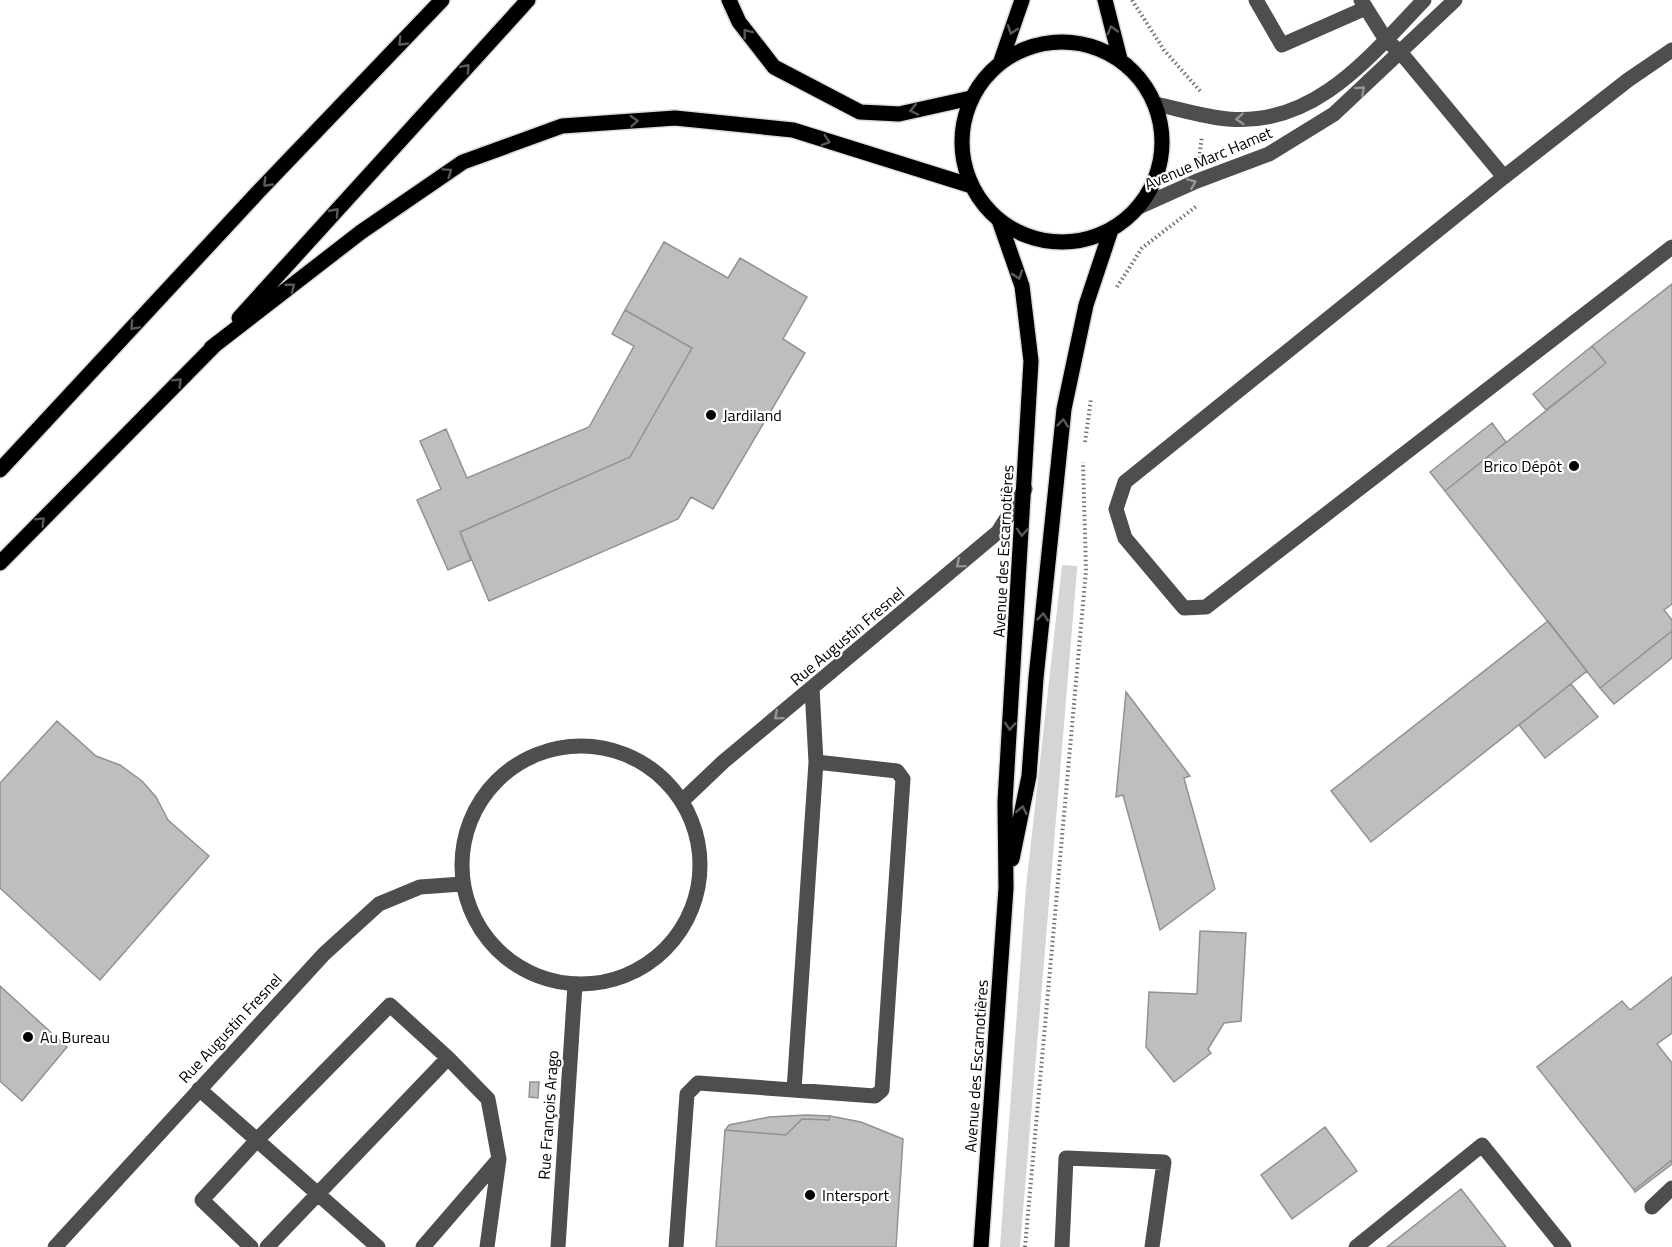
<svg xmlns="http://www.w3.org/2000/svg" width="1672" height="1247" viewBox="0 0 1672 1247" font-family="'Titillium Web',sans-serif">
	<rect width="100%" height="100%" fill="#fff"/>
	<path fill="#d5d5d5" d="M1062,565L1077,566V570L1020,1247H1000L1026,887Z"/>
	<path fill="#bebebe" stroke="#929292" stroke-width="1.5" d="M664,242L728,278L740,258L807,297L783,339L805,353L713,509L691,497L678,519L489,601L460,532L630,457L692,348L625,310Z
		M1672,284V604L1664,610L1672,620V631L1600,688L1445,491L1606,363L1592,346Z
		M625,310L692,348L630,457L460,532L471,560L448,570L417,500L441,489L420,441L446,429L467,478L589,427L634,346L612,334Z
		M1592,346L1606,363L1546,410L1533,394Z
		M1492,423L1506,442L1445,491L1430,472Z
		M1548,621L1587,671L1371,842L1331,791Z
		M1672,631V658L1614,704L1600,688Z
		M1571,684L1598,717L1545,758L1519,725Z
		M1126,692L1190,776L1184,778L1185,782L1215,889L1160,930L1123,795L1116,797Z
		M57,721L96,756L120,765L142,781L156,797L168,820L209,856L100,980L0,888V783Z
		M1200,931L1246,933L1241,1021L1224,1023L1208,1049L1211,1053L1174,1082L1146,1047L1149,992L1197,994Z
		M1672,977V1033L1657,1044L1672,1063V1160L1634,1190L1537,1067L1622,1001L1630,1010Z
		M0,986L67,1047L22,1101L0,1081Z
		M530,1082H539L538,1098L529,1097Z
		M806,1115L830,1116L829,1120L802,1119L786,1135L725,1130L729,1125L769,1117Z
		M830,1116L861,1122L903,1139L896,1247H716L725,1130L786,1135L802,1119L829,1120Z
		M1325,1127L1357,1171L1292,1219L1261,1175Z
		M1672,1160V1164L1635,1192L1634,1190Z
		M1461,1189L1506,1247H1387Z"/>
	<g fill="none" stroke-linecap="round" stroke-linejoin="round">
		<g stroke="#dbdbdb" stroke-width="18">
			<path id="major" d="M729,0L739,22L774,67L860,112L899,114L971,98
				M1105,0L1120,59
				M962 142a100 100 0 1 1 200 0a100 100 0 1 1-200 0Z
				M1001,61L1022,0
				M239,318L528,0
				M211,348L361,232L463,162L562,126L675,118L793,130L972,186
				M0,470L259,191L442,0
				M0,563L217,343
				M1012,859L1029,776L1036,678L1064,409L1086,305L1111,230
				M981,1247L1006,888L1005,802L1031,361L1022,286L999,220"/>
		</g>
		<path stroke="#707070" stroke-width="4" stroke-dasharray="1.5 3" stroke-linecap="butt" d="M1132,0L1164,50L1200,91
			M1199,158L1202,136
			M1117,287L1142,248L1198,205
			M1085,442L1091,399
			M1025,1247L1086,571L1083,462"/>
		<path stroke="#4e4e4e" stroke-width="15" d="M1256,0L1282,45L1366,8
			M1361,0L1386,40L1401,53L1504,177L1125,482L1116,509L1125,538L1184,608L1206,607L1672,247
			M1156,104C1179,109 1204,117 1228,119C1315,127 1370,56 1424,0
			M1504,177L1628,80L1672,50
			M1139,207L1197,181L1269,154L1334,114L1455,0
			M812,688L816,762
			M462 865a119 119 0 1 1 238 0a119 119 0 1 1-238 0Z
			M682,801L723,762L998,532L1025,489
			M199,1089L378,1247
			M1652,1207L1672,1188
			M55,1247L324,954L379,904L420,887L462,884
			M251,1247L202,1200L257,1140L390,1005L448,1058L488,1099L499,1159L423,1247
			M267,1247L448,1058
			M487,1247L499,1159
			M558,1247L575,985
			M676,1247L687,1094L698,1083L875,1096L882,1090L903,779L897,771L816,762L794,1090
			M1062,1247L1066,1158L1164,1162L1152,1247
			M1356,1247L1482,1145L1564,1247"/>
		<use href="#major" stroke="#000" stroke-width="15"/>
	</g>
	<defs><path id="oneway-chevron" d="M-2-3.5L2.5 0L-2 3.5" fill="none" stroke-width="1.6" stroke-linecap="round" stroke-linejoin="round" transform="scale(1.5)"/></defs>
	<g stroke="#595959">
		<use href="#oneway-chevron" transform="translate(1012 30) rotate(109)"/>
		<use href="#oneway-chevron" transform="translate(1112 30) rotate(-105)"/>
		<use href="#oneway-chevron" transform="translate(747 33) rotate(-128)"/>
		<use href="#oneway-chevron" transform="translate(402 42) rotate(134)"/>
		<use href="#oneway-chevron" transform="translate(466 68) rotate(-48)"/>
		<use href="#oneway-chevron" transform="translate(914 110) rotate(168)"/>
		<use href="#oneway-chevron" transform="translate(634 121) rotate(-4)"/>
		<use href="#oneway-chevron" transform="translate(826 141) rotate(17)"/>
		<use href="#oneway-chevron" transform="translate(448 172) rotate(-35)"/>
		<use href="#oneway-chevron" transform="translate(267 183) rotate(134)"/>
		<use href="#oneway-chevron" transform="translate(335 212) rotate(-48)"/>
		<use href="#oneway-chevron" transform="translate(1018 275) rotate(71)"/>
		<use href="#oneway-chevron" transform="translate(291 287) rotate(-38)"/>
		<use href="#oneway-chevron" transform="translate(134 326) rotate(133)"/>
		<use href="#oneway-chevron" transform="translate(178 382) rotate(-45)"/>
		<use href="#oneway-chevron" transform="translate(1063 423) rotate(-84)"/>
		<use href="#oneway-chevron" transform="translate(41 521) rotate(-45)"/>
		<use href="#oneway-chevron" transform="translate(1022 532) rotate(94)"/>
		<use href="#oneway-chevron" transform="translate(1043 617) rotate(-84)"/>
		<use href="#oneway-chevron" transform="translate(1010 726) rotate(94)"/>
		<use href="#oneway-chevron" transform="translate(1022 810) rotate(-79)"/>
	</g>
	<g stroke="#959595">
		<use href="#oneway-chevron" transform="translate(1361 90) rotate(-42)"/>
		<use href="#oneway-chevron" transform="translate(1240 119) rotate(176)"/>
		<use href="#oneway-chevron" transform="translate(1192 183) rotate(-23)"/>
		<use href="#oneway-chevron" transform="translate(960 564) rotate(140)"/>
		<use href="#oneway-chevron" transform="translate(778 716) rotate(140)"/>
	</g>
	<g fill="#000" stroke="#fff" stroke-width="2">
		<circle cx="711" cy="415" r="6"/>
		<circle cx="1574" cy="466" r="6"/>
		<circle cx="28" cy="1037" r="6"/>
		<circle cx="810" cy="1195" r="6"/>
	</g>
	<g text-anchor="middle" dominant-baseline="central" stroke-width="4.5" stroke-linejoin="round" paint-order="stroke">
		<g font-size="16" fill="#000" stroke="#fff">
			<text transform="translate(1208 158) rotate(-23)">Avenue Marc Hamet</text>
			<text transform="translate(1003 551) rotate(-87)">Avenue des Escarnotières</text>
			<text transform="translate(847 636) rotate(-40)">Rue Augustin Fresnel</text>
			<text transform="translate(230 1028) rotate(-47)">Rue Augustin Fresnel</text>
			<text transform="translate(976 1066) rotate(-86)">Avenue des Escarnotières</text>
			<text transform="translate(548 1115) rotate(-86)">Rue François Arago</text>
		</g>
		<g font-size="16" fill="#000" stroke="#fff" text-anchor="start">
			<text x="723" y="415">Jardiland</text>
			<text x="1562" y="466" text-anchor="end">Brico Dépôt</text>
			<text x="40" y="1037">Au Bureau</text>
			<text x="822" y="1195">Intersport</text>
		</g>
	</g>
</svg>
